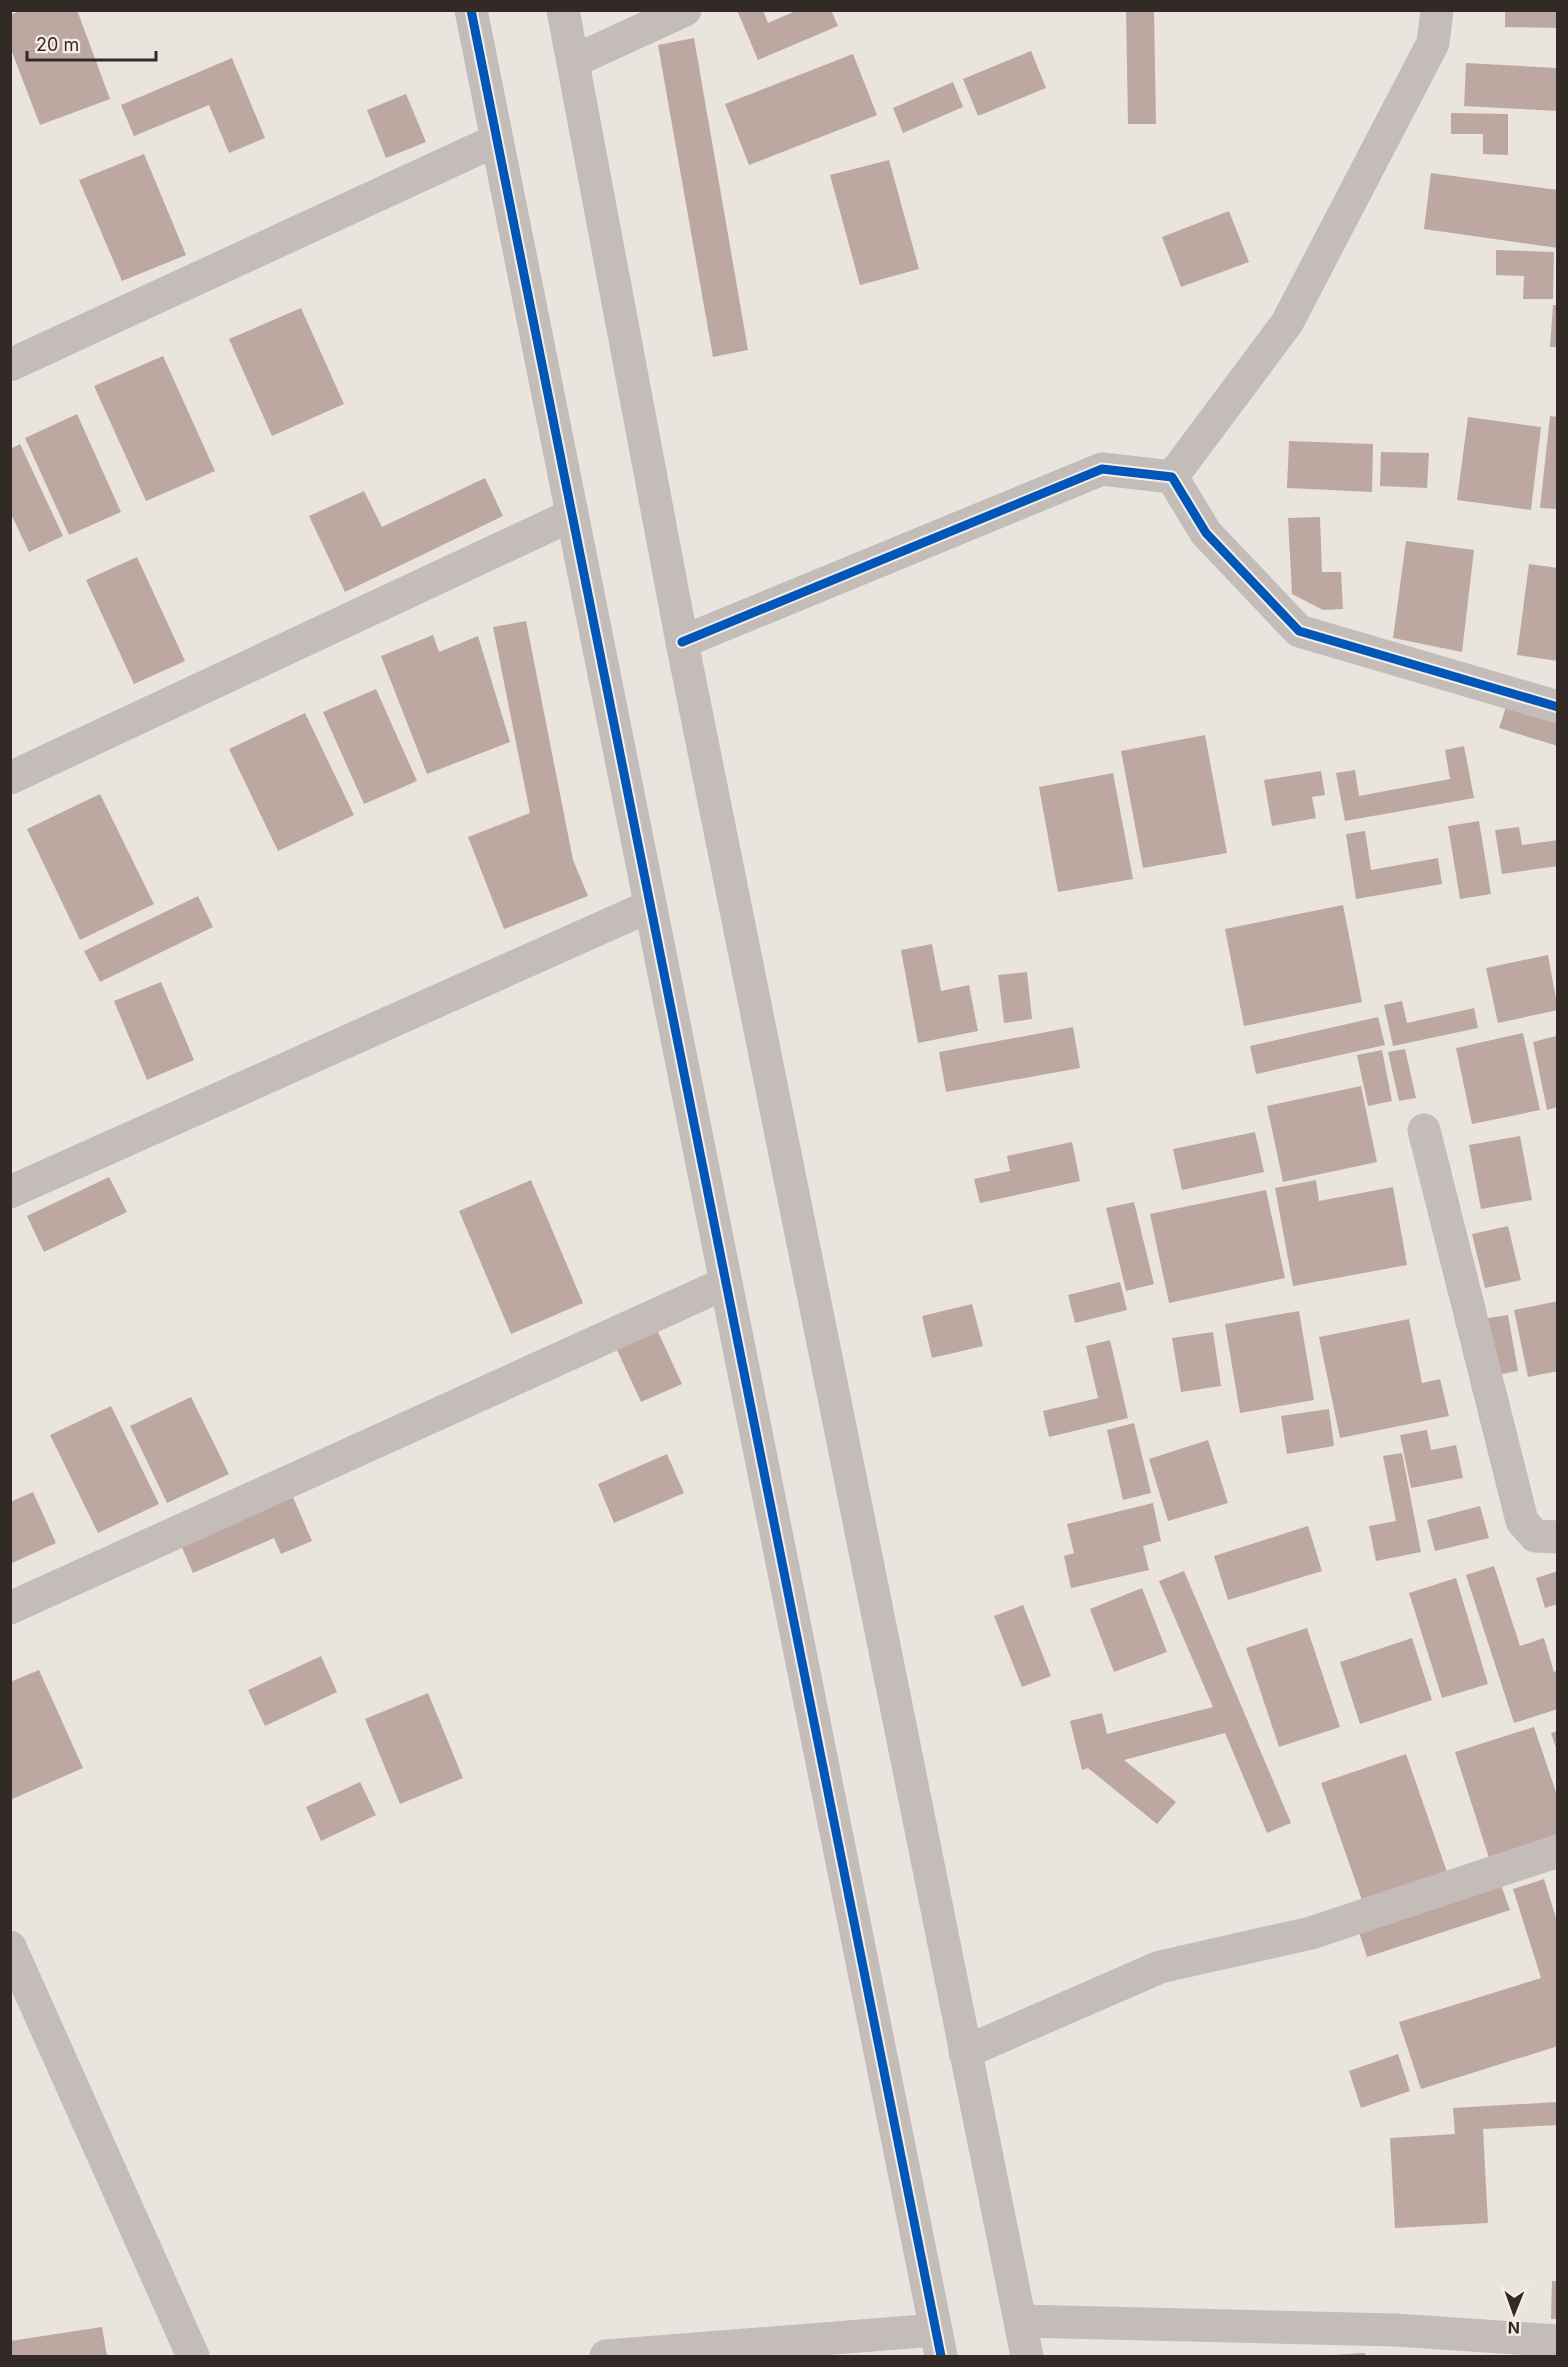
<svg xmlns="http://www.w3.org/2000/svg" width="1568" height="2367" viewBox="0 0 1568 2367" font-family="Inter,sans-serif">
	<rect width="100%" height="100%" fill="#eae4df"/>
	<path fill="#bda8a1" d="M23,10H77L110,99L40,125L10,47V15Z
		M737,10H763L768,23L798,10H831L838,26L758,60Z
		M1126,10H1154L1156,124H1128Z
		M1505,10H1558V28L1505,27Z
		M694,38L748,350L713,357L658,45Z
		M1031,51L1046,88L978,116L963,79Z
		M853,54L877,115L749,165L725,104Z
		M232,58L265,138L229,153L209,105L134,136L121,105Z
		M1466,63L1558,68V111L1464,106Z
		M953,82L963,107L903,133L893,108Z
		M406,94L426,142L386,158L367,110Z
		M1451,113L1508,114V155L1483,154V134H1451Z
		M144,154L186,255L122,281L79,180Z
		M889,160L919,269L860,285L830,175Z
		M1431,173L1558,190V248L1424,229Z
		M1229,211L1249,262L1181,287L1162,237Z
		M1496,250L1554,252L1553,299H1523L1524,276L1496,275Z
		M1553,305H1558V347H1550Z
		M301,308L344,404L272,436L229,339Z
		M163,356L215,471L146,501L94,386Z
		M77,414L121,512L69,535L25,438Z
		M1550,416L1558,417V509L1540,508Z
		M1468,417L1541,427L1531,510L1457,500Z
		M1289,441L1373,444L1372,492L1287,488Z
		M20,444L63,536L29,552L10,512V449Z
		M1381,452L1429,453L1427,488L1380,486Z
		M485,478L503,516L345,592L309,516L364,491L382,527Z
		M1320,517L1322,572H1341L1343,609L1323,610L1292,594L1288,518Z
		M1406,541L1474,550L1462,652L1393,638Z
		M137,557L185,661L134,684L86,580Z
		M1529,564L1558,568V661L1517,655Z
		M526,621L573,860L588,896L504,929L468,837L530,813L493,627Z
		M433,635L439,652L478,636L510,742L427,774L381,656Z
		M376,689L417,781L364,804L323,712Z
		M1507,704L1558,717V746L1499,728Z
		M305,713L354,815L278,851L229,749Z
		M1205,735L1227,853L1143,868L1121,751Z
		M1464,746L1474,798L1345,821L1336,773L1355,770L1359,796L1450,779L1445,750Z
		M1321,771L1325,795L1312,797L1316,818L1272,826L1264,780Z
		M1113,773L1133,879L1058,892L1039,787Z
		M100,794L154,904L80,940L27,829Z
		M1479,821L1491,894L1460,899L1448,826Z
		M1519,827L1522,845L1558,840V866L1502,874L1495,830Z
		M1365,831L1371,870L1438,858L1442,884L1356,899L1346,834Z
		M198,896L213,927L100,982L84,951Z
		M1343,905L1362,1002L1244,1026L1225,929Z
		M932,944L941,991L969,985L978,1031L918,1043L901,950Z
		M1548,955L1558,1010L1498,1023L1486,968Z
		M1027,972L1032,1019L1004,1023L998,975Z
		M161,982L194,1060L147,1080L114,1001Z
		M1402,1001L1407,1023L1474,1008L1478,1028L1393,1046L1384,1005Z
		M1378,1017L1385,1045L1256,1074L1250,1046Z
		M1073,1027L1080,1068L946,1092L939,1052Z
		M1523,1033L1540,1110L1472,1124L1456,1048Z
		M1556,1036L1558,1107L1547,1110L1533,1042Z
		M1405,1049L1416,1098L1399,1101L1388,1052Z
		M1382,1050L1392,1101L1368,1106L1357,1055Z
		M1361,1086L1377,1162L1283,1182L1267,1106Z
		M1255,1132L1264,1172L1182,1190L1173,1149Z
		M1520,1136L1532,1200L1481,1209L1469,1145Z
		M1072,1142L1080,1181L980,1203L974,1179L1010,1171L1007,1156Z
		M109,1177L127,1212L44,1252L27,1216Z
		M531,1180L583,1303L511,1334L459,1211Z
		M1316,1180L1319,1201L1393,1187L1407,1265L1293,1286L1275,1188Z
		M1266,1190L1285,1278L1169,1303L1150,1214Z
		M1134,1202L1154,1284L1126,1291L1106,1208Z
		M1508,1226L1521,1280L1485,1288L1472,1234Z
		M1120,1282L1127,1310L1075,1323L1068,1295Z
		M1558,1301V1371L1528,1377L1514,1310Z
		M972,1304L983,1346L932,1358L922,1316Z
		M1299,1311L1314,1400L1240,1413L1225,1324Z
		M1508,1315L1518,1371L1492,1376L1482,1319Z
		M1409,1319L1422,1383L1440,1379L1449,1416L1340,1438L1319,1337Z
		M653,1321L682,1384L641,1402L612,1339Z
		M1213,1332L1221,1386L1181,1392L1172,1338Z
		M1110,1340L1128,1418L1049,1437L1043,1411L1098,1398L1086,1346Z
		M191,1397L229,1474L167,1503L130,1426Z
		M111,1406L159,1504L98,1533L50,1435Z
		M1329,1409L1334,1446L1287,1454L1281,1416Z
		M1134,1423L1151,1493L1123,1500L1107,1430Z
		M1427,1430L1431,1450L1456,1445L1463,1478L1411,1488L1400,1435Z
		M1208,1440L1228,1503L1168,1521L1149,1459Z
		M1402,1453L1421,1552L1376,1561L1369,1526L1396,1521L1383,1456Z
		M667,1454L684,1493L614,1523L598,1484Z
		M33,1492L56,1543L10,1564V1502Z
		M293,1497L312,1541L281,1554L274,1538L193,1573L181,1545Z
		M1153,1503L1161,1541L1143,1546L1149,1570L1071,1588L1064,1556L1074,1553L1067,1524Z
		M1480,1506L1489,1538L1435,1551L1427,1520Z
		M1308,1526L1322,1571L1228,1600L1214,1556Z
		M1494,1566L1520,1646L1544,1638L1554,1672L1558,1670V1709L1514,1723L1466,1575Z
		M1184,1571L1291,1823L1267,1833L1225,1733L1124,1760L1176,1802L1157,1824L1088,1768L1082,1770L1070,1721L1102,1713L1107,1734L1213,1707L1159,1581Z
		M1558,1571V1604L1545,1608L1536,1578Z
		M1456,1578L1488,1684L1442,1698L1409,1593Z
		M1142,1588L1167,1652L1114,1672L1090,1609Z
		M1023,1605L1051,1676L1022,1687L994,1616Z
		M1307,1628L1340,1727L1279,1747L1246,1648Z
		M1412,1638L1432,1700L1360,1724L1340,1662Z
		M321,1656L337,1692L265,1726L248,1690Z
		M39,1670L83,1768L10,1800V1682Z
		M428,1693L463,1778L400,1804L365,1719Z
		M1534,1727L1558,1798V1836L1489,1858L1455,1752Z
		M1558,1731V1751H1557L1551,1733Z
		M1406,1754L1447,1872L1362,1900L1321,1783Z
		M360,1782L376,1815L321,1841L306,1807Z
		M1544,1879L1558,1924V2046L1421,2089L1399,2022L1541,1978L1513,1889Z
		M1501,1885L1510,1910L1367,1957L1359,1932Z
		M1398,2054L1410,2091L1361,2108L1349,2071Z
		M1558,2102V2125L1483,2129L1488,2223L1395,2228L1390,2138L1455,2134L1453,2108Z
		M1552,2281H1558V2319H1551Z
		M102,2327L107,2356H10V2341Z
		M1365,2353V2356H1333V2355Z"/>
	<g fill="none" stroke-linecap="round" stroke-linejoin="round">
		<path stroke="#c3bcb8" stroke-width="33" d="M574,61L685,10
			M10,365L497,140
			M1172,477L1287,323L1433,43L1437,10
			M682,642L1102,469L1172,477L1206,533L1299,631L1558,707
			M10,778L572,515
			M1424,1130L1522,1521L1535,1536L1558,1537
			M10,1192L650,906
			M10,1608L726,1283
			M10,1947L193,2356
			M965,2052L1160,1967L1311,1933L1558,1851
			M1396,2330L1558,2341
			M606,2356L936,2330"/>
		<path stroke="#c3bcb8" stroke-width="33" d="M471,10L941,2356
			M563,10L682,642L1027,2356
			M1020,2321L1396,2330"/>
		<g stroke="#f7eee6" stroke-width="13">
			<path id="cycleway" d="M471,10L941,2356
				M682,642L1102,469L1172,477L1206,533L1299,631L1558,707"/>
		</g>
		<use href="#cycleway" stroke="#0057b8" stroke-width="9"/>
	</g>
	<rect width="1568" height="2367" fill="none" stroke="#332a27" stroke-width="24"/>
	<g transform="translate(1514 2313) rotate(181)" stroke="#f7eee6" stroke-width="4.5" paint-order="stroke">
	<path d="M0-4.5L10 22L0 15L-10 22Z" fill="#332a27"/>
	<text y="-9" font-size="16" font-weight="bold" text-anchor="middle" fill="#332a27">N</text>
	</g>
	<path d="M27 51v9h129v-9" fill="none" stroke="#332a27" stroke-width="3"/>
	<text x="36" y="51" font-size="18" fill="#332a27" stroke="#f7eee6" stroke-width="4.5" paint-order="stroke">20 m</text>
</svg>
